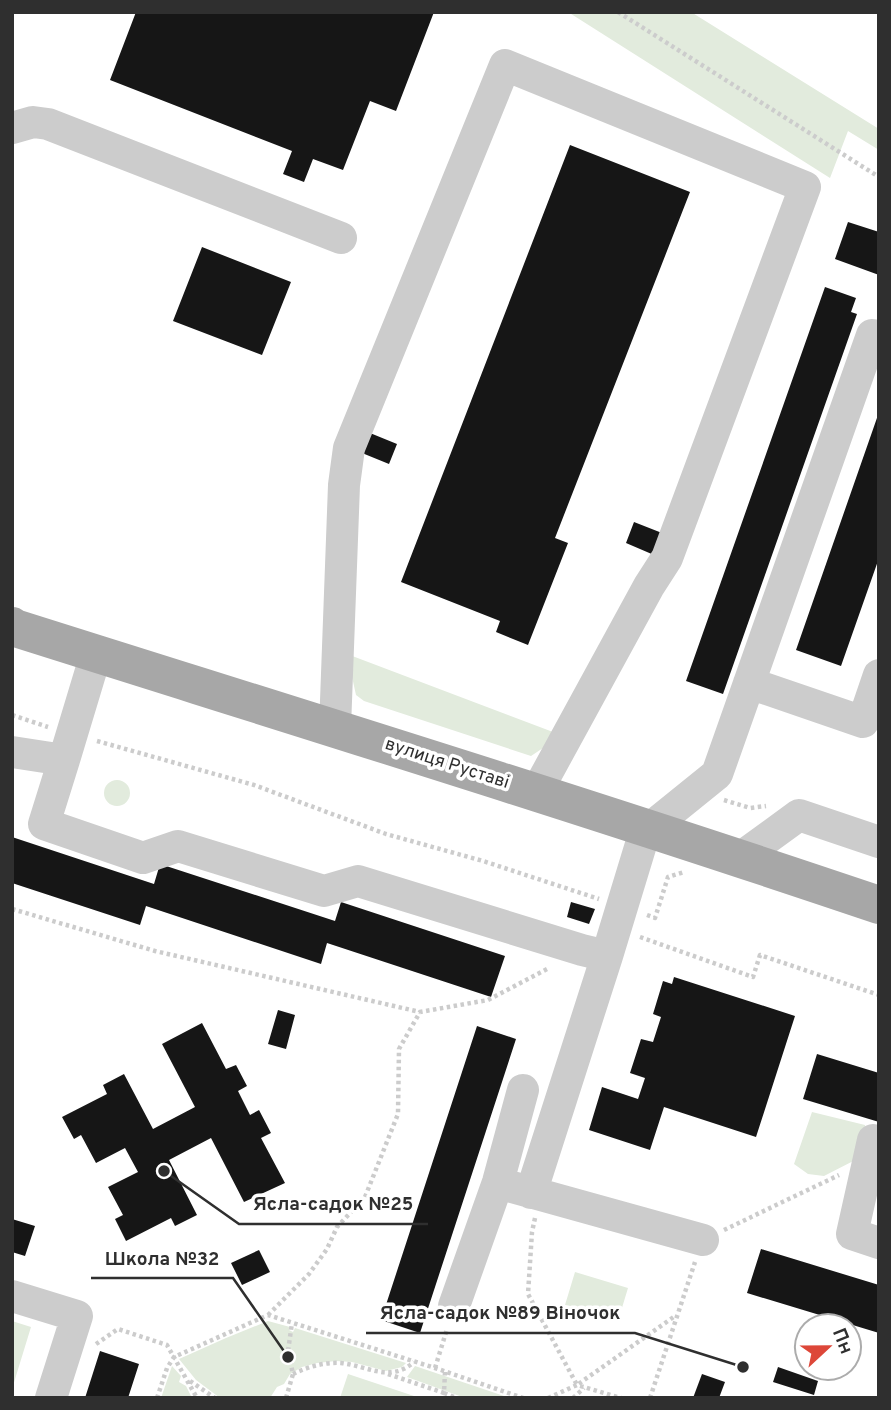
<svg xmlns="http://www.w3.org/2000/svg" width="891" height="1410" viewBox="0 0 891 1410" font-family="Overpass,sans-serif">
	<rect width="100%" height="100%" fill="#fff"/>
	<path fill="#e2ebdd" d="M568,12H691L879,129V150L848,131L830,178Z
		M347,654L553,732L552,742L531,756L364,701L356,695Z
		M104 793a13 13 0 1 1 26 0a13 13 0 1 1-26 0Z
		M812,1112L865,1125V1155L824,1176L808,1174L794,1164Z
		M575,1272L628,1288L618,1321L565,1305Z
		M12,1321L31,1327L12,1389Z
		M268,1321L290,1327L289,1330L293,1332L295,1328L406,1363L402,1367L386,1371L352,1362L336,1361L317,1363L302,1367L290,1374L284,1384L277,1387L270,1398H220L196,1380L179,1359L226,1338Z
		M172,1366L181,1376L179,1382L186,1386L192,1398H161Z
		M415,1366L510,1398H465L407,1377Z
		M348,1374L420,1398H340Z"/>
	<path fill="#161616" d="M136,12H434L396,111L370,101L343,170L313,159L304,182L283,174L292,151L110,80Z
		M570,145L690,192L555,538L568,543L528,645L496,632L500,621L401,582Z
		M848,222L879,232V275L835,259Z
		M202,247L291,282L262,355L173,321Z
		M825,287L856,298L851,312L857,314L723,694L686,681Z
		M878,415L879,558L841,666L796,650Z
		M370,433L397,444L389,464L362,453Z
		M634,522L662,533L654,555L626,543Z
		M12,837L154,884L160,864L335,921L341,902L505,956L491,997L327,943L321,964L146,906L140,925L12,883Z
		M571,902L595,909L589,924L567,917Z
		M674,977L795,1016L756,1137L664,1107L650,1150L589,1130L602,1087L638,1099L645,1078L630,1073L641,1039L653,1042L661,1017L653,1014L663,981L672,984Z
		M278,1010L295,1015L286,1049L268,1044Z
		M202,1023L226,1069L236,1065L247,1086L238,1091L250,1115L259,1110L271,1133L261,1138L285,1183L244,1202L211,1138L169,1160L197,1215L175,1226L171,1218L126,1241L115,1219L123,1215L108,1187L138,1172L125,1148L96,1163L81,1135L74,1139L62,1117L107,1094L103,1085L124,1074L153,1129L195,1107L162,1044Z
		M477,1026L516,1039L420,1333L381,1320Z
		M817,1054L879,1073V1122L803,1099Z
		M12,1219L35,1226L25,1256L12,1252Z
		M761,1249L879,1285V1333L747,1293Z
		M259,1250L270,1272L242,1285L231,1263Z
		M100,1351L139,1364L128,1398H85Z
		M778,1367L818,1381L814,1395L773,1382Z
		M702,1374L725,1382L719,1398H693Z"/>
	<g fill="none" stroke-linecap="round" stroke-linejoin="round">
		<path stroke="#ccc" stroke-width="4.5" stroke-dasharray="3.5 3.5" stroke-linecap="butt" d="M618,12L879,177
			M12,715L48,727
			M97,741L254,785L386,834L483,861L599,899
			M724,800L750,808L766,806
			M12,909L155,951L420,1012
			M647,915L655,918L668,877L684,872
			M640,937L753,977L760,955L879,995
			M535,1218L532,1232L528,1294L577,1385L675,1316
			M724,1230L839,1175
			M268,1315L309,1274L327,1249L337,1227L365,1197L398,1114L399,1049L420,1012L488,1000L549,968
			M96,1344L118,1329L167,1345L197,1398
			M435,1368L447,1329
			M445,1372L444,1393L457,1398
			M293,1374C307,1367 324,1362 341,1363C368,1366 390,1383 414,1362
			M388,1374L444,1393
			M190,1381L215,1398
			M157,1398L167,1368L174,1357L268,1315L435,1368L523,1398
			M286,1398L293,1374L288,1351L292,1323
			M548,1398L577,1385L621,1398
			M573,1398L584,1388
			M650,1398L695,1262"/>
		<path stroke="#ccc" stroke-width="32" d="M12,128L33,122L48,124L341,238
			M749,683L863,722L879,675
			M335,728L344,485L349,448L505,65L805,187L667,558L649,586L536,793
			M12,752L64,760L96,654
			M64,760L44,824L143,858L178,846L324,891L358,881L582,950L607,956L646,828
			M649,829L717,774L872,335L879,337
			M740,858L799,815L879,842
			M879,1142L873,1140L852,1234L879,1243
			M512,1187L703,1240
			M531,1193L607,956
			M12,1296L77,1316L51,1398
			M454,1306L498,1182L523,1090"/>
		<path stroke="#a7a7a7" stroke-width="38" d="M12,626L15,628C303,719 592,808 879,905"/>
	</g>
	<g text-anchor="middle" dominant-baseline="central" stroke-width="7" stroke-linejoin="round" paint-order="stroke">
		<g font-size="18" fill="#2f2f2f" stroke="#fff">
			<text transform="translate(447 764) rotate(18)">вулиця Руставі</text>
		</g>
	</g>
	<path fill="none" stroke="#2f2f2f" stroke-width="2.5" d="M164 1171L239 1224H428M288 1357L233 1278H91M743 1367L635 1333H366"/>
	<g fill="#2f2f2f" stroke="#fff" stroke-width="2.5">
		<circle cx="164" cy="1171" r="7"/>
		<circle cx="288" cy="1357" r="7"/>
		<circle cx="743" cy="1367" r="7"/>
	</g>
	<g font-size="19" text-anchor="middle" font-weight="bold" fill="#2f2f2f" stroke="#fff" stroke-width="7" stroke-linejoin="round" paint-order="stroke">
		<text x="333" y="1210">Ясла-садок №25</text>
		<text x="162" y="1265">Школа №32</text>
		<text x="500" y="1319">Ясла-садок №89 Віночок</text>
	</g>
	<rect width="891" height="1410" fill="none" stroke="#2f2f2f" stroke-width="28"/>
	<g transform="translate(828 1347) rotate(68)"><circle r="33" fill="#ffffff" stroke="#acacac" stroke-width="2"/>
	<path d="M0-5L12 26L0 18L-12 26Z" fill="#dd4739"/>
	<text y="-10" font-size="19" font-weight="bold" text-anchor="middle" fill="#2f2f2f">Пн</text>
	</g>
</svg>
